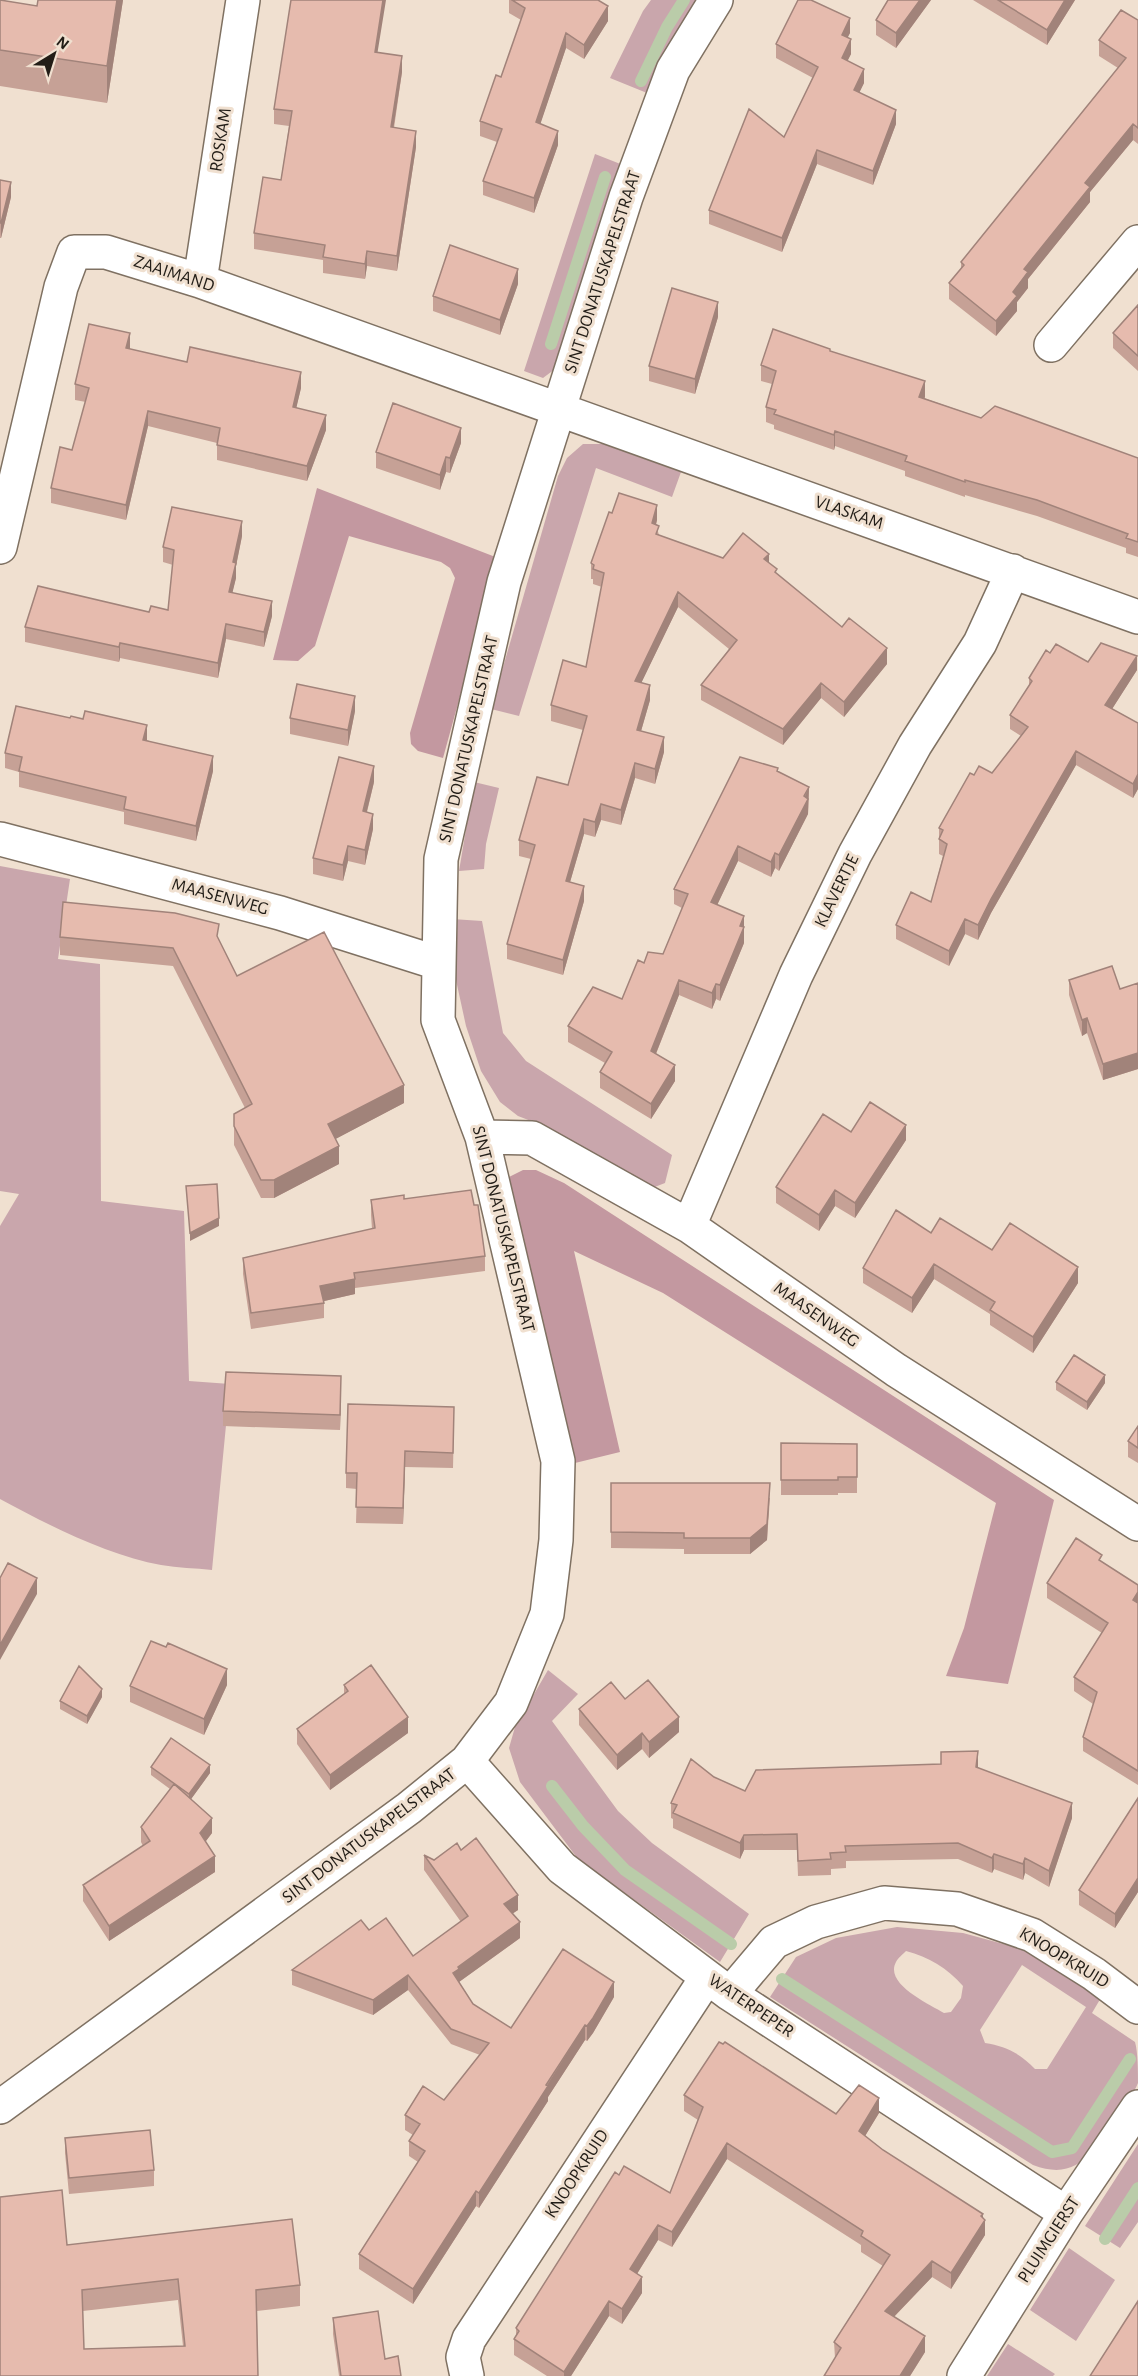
<svg xmlns="http://www.w3.org/2000/svg" width="1138" height="2376" viewBox="0 0 1138 2376" font-family="'Alegreya Sans',sans-serif">
	<rect width="100%" height="100%" fill="#f0e0d0"/>
	<path fill="#c9a6ac" fill-rule="evenodd" d="M651,0H698L647,93L610,78L643,11Z
		M595,154L623,165L559,366L543,378L524,371Z
		M583,444H603L681,472L672,497L596,468L519,716L491,709L558,476L567,458Z
		M474,782L499,788L486,844L484,869L459,871Z
		M0,866L70,879L58,959L100,964L101,1201L184,1211L189,1381L230,1384L212,1570C195,1568 178,1568 161,1565C109,1556 46,1524 0,1499V1226L19,1194L0,1191Z
		M452,919L482,921L503,1033L526,1061L672,1155L665,1183L647,1190L549,1128L518,1116L500,1102L481,1071L466,1026L454,971Z
		M548,1670L578,1694L552,1721L618,1811L652,1843L749,1914L720,1962L578,1859L520,1782L509,1748L515,1727Z
		M897,1927L963,1933L1029,1951L1102,1996L1092,2013L1135,2042C1138,2052 1138,2073 1138,2083C1134,2094 1123,2105 1117,2114C1095,2148 1080,2183 1033,2165L770,1997L796,1957L836,1938ZM906,1951C929,1957 947,1968 963,1986L961,1998L951,2012L944,2013C929,2004 884,1984 896,1962C898,1958 903,1954 906,1951ZM1022,1965L1086,2007L1047,2069H1035C1021,2054 1006,2046 985,2043L980,2030Z
		M1138,2144V2222L1120,2248L1085,2226Z
		M1069,2248L1115,2280L1076,2341L1030,2310Z
		M1008,2344L1055,2374L1053,2376H987Z"/>
	<path fill="#c398a0" d="M317,488L498,558L443,758L418,751L411,744L410,733L455,578L450,568L441,562L349,536L315,646L298,661L273,660Z
		M523,1170H536L564,1183L1054,1500L1008,1684L946,1676L964,1628L996,1503L663,1293L574,1251L620,1452L575,1463L507,1178Z"/>
	<g fill="none" stroke-linecap="round" stroke-linejoin="round">
		<path stroke="#bacca9" stroke-width="12" d="M641,81L667,27L684,0
			M551,344L605,177
			M552,1786L583,1826L625,1870L731,1944
			M782,1979L1052,2152L1072,2148L1130,2059
			M1105,2239L1138,2188"/>
		<g stroke="#7f7162" stroke-width="36">
			<path id="street" d="M200,281L243,0
				M1051,345L1138,242
				M0,547L61,287L74,252H106L200,281L1138,617
				M0,839L280,913L438,963
				M482,1137L532,1138L689,1226L896,1370L1138,1524
				M689,1226L796,975L855,854L915,745L980,643L1013,571
				M467,1761L562,1868L730,1994L1066,2213
				M730,1994L774,1942L816,1922L884,1903L957,1909L1032,1935L1094,1974L1138,2007
				M0,2107L409,1808L467,1761L511,1703L547,1614L556,1540L558,1461L482,1137L438,1020L441,859L504,582L626,197L673,70L716,0
				M467,2376L463,2357L469,2339L707,1977
				M964,2376L1066,2213L1138,2107"/>
		</g>
		<use href="#street" stroke="#fff" stroke-width="33"/>
	</g>
	<path fill="#c6a196" fill-rule="evenodd" d="M0,0L37,6L123,0L107,103L0,86Z
		M509,0H598L608,21L584,59L566,48L540,124L558,145L534,213L483,195V181L497,142L480,136V121L501,77L521,20L509,13Z
		M888,0H931L896,48L876,35V20Z
		M973,0H1075L1047,45Z
		M1138,20V144L1133,140L1090,192V202L1028,279V288L1017,302V311L996,336L949,299V283L961,269V262L1118,68L1099,56V40Z
		M850,33L847,37L851,54L847,61L864,83L859,92L896,124L873,185L817,164L782,252L709,224V210L784,137L813,78L776,58V44Z
		M378,52L402,72L394,128L416,147L397,271L367,266L365,279L323,273V260L254,249V233L281,180L289,126L274,124V109Z
		M0,180L11,197L1,238H0Z
		M518,284L500,335L433,311V296Z
		M1138,305V371L1113,348V333Z
		M718,317L695,394L649,381V366Z
		M130,349L301,388L296,408L326,430L307,481L217,460V443L148,426L126,520L51,503V488L72,450L86,402L75,400V384Z
		M830,351L925,397L924,398L981,418L1138,458V557L1126,553V548L1037,516L965,495V497L905,476V471L835,446L834,450L774,429V425L766,422V407L772,384L761,381V365Z
		M461,443L450,473L446,472L440,490L376,468V452Z
		M612,513L657,520L656,525L659,535L723,558L769,563L777,574L887,664L844,717L821,698L783,745L701,700V685L729,649L678,607L641,683L650,700L641,731L664,752L655,784L635,778L621,825L601,820L595,837L584,834L570,882L584,901L563,975L507,959V944L531,859L519,856V840L568,785L583,730L551,721V705L586,667L602,587L593,584V579H591V563Z
		M242,536L236,566V578L232,593L272,616L264,647L226,639L218,678L120,658L119,662L25,642V627L168,610L173,565L163,562V547Z
		M1050,653L1088,662L1137,670L1112,709L1138,723V789L1133,798L1076,765L991,913L978,940L965,934L949,966L896,939V925L931,902L943,856L939,854V828L974,775L992,773L1021,736L1010,729V715L1029,686V678Z
		M355,711L348,746L290,734V718Z
		M147,740L213,771L196,841L124,824V812L19,787V772L5,768V753Z
		M778,772L809,787L808,814L779,871L775,868L771,877L738,861L717,905L744,916V943L720,1001L716,999L712,1009L679,995L656,1054L675,1081L651,1119L600,1088V1072L605,1063L568,1042V1026L622,999L644,963L663,954L682,908L674,904V889Z
		M374,782L367,812L373,829L365,865L348,861L343,881L313,874V858Z
		M60,937L219,940L237,976L404,1103L335,1139L339,1164L274,1198H261L234,1145V1114L245,1108L173,966L60,955Z
		M1069,980L1120,989L1138,983V1069L1103,1080L1087,1033L1082,1036L1069,995Z
		M851,1132L906,1140L855,1218L835,1206L819,1231L776,1203V1187Z
		M404,1199L474,1205L485,1256V1271L355,1288V1294L324,1301V1318L251,1329L243,1274V1258L372,1229L371,1215V1200Z
		M931,1233L992,1250L1078,1283L1033,1353L990,1325V1314L934,1279L912,1313L863,1283V1268Z
		M1056,1382L1105,1383L1087,1410L1056,1390Z
		M341,1392L340,1430L223,1426V1411Z
		M454,1423L453,1468L405,1467L403,1524L356,1523L357,1489L346,1488V1473Z
		M1138,1426V1463L1128,1457V1441Z
		M781,1443L857,1444V1493H838V1495H781Z
		M611,1483L770,1498L767,1540L750,1554H684V1549L611,1548Z
		M1102,1562L1138,1585V1785L1083,1751V1737L1093,1704L1074,1691V1677L1102,1633L1047,1598V1583Z
		M227,1685L204,1735L130,1702V1686Z
		M344,1685L408,1733L330,1790L297,1744V1729L344,1694Z
		M102,1697L87,1724L60,1709V1701Z
		M625,1699L679,1732L649,1758L642,1749L617,1770L579,1725V1709Z
		M151,1767L210,1773L191,1799L212,1833L205,1842L215,1872L109,1941L83,1901V1885L143,1846L141,1842V1827L170,1789L151,1775Z
		M978,1768L1072,1818L1049,1887L1025,1873L1023,1880L994,1869L992,1873L958,1859L846,1861V1868L831,1869V1875L798,1876L797,1850H744L740,1859L673,1828V1819L671,1818V1803L714,1777L745,1791Z
		M1138,1798V1892L1115,1928L1079,1905V1890Z
		M461,1850L518,1910L512,1914L520,1938L459,1982L473,2004L511,2028L614,1997L593,2033L587,2041L585,2040L548,2097V2101L479,2208L476,2206L413,2304L359,2269V2254L418,2162L409,2156V2141L413,2135L405,2130V2115L444,2100L480,2055L451,2044L408,1990L373,2015L292,1985V1970L369,1930L413,1956L461,1922L424,1870V1855L434,1860Z
		M684,2095L836,2114L879,2113L865,2136L883,2150L983,2218L985,2235L951,2289L932,2277L894,2317L925,2352L910,2376H824L835,2358L834,2342L883,2266L861,2252V2245L727,2159L672,2247L658,2240L637,2274L642,2293L622,2324L609,2316L571,2376H547L514,2355V2339L516,2336V2328L619,2175L670,2193L698,2120L684,2111Z
		M65,2138L154,2170V2186L69,2194L65,2153Z
		M67,2245L300,2285V2306L257,2311L258,2376H0ZM178,2300L183,2346L84,2349L83,2311Z
		M333,2318L385,2359L401,2376H339L333,2334Z"/>
	<path fill="#a1837a" d="M117,0H123L107,103V66Z
		M383,0H386L375,68V52Z
		M920,0H931L896,48V33Z
		M1065,0H1075L1047,45V30Z
		M608,6V21L584,59V45Z
		M850,18V33L842,49V35Z
		M566,33V48L536,137V122Z
		M851,39V54L842,72V58Z
		M402,56V72L391,143V127Z
		M864,69V83L854,104V90Z
		M896,110V124L873,185V171Z
		M1133,124V140L1090,192V202L1028,279V288L1017,302V311L996,336V321L1013,292L1024,269L1085,183Z
		M416,131V147L397,271V256Z
		M558,131V145L534,213V198Z
		M817,150V164L782,252V238Z
		M11,182V197L1,238V223Z
		M367,251V266L365,279V264Z
		M518,269V284L500,335V320Z
		M718,302V317L695,394V379Z
		M130,333V349L126,364V348Z
		M301,372V388L293,422V407Z
		M925,381V397L919,412V397Z
		M148,411V426L126,520V505Z
		M326,415V430L307,481V466Z
		M461,428V443L450,473V458Z
		M835,431V446L834,450V435Z
		M446,457V472L440,490V475Z
		M657,505V520L652,539V523Z
		M242,521V536L236,566V578L229,607V592L233,562Z
		M769,554V569L764,559Z
		M678,592V607L635,696V681Z
		M272,601V616L264,647V632Z
		M226,624V639L218,678V663Z
		M120,643V658L119,662V647Z
		M887,648V664L844,717V702Z
		M1137,656V670L1105,720V705Z
		M821,683V698L783,745V729Z
		M650,685V700L637,745V730Z
		M355,696V711L348,746V730Z
		M147,725V740H143Z
		M664,737V752L655,784V769Z
		M1076,751V765L991,913L978,940V925L991,899Z
		M213,756V771L196,841V826Z
		M635,763V778L621,825V810Z
		M374,766V782L363,827V811Z
		M1138,774V789L1133,798V784Z
		M809,787L808,814L779,871V855Z
		M601,804V820L595,837V822Z
		M373,814V829L365,865V850Z
		M584,819V834L566,896V881Z
		M348,846V861L343,881V865Z
		M738,846V861L711,918V902Z
		M775,853V868L771,877V862Z
		M584,886V901L563,975V960Z
		M744,916V943L720,1001V985L740,926Z
		M965,919V934L949,966V951Z
		M679,980V995L651,1066V1051Z
		M716,984V999L712,1009V993Z
		M1087,1018V1033L1082,1036V1020Z
		M1138,1053V1069L1103,1080V1064Z
		M675,1065V1081L651,1119V1104Z
		M404,1085V1103L328,1143V1124Z
		M906,1125V1140L855,1218V1203Z
		M339,1146V1164L274,1198V1180Z
		M835,1190V1206L819,1231V1215Z
		M219,1218V1226L190,1241V1233Z
		M934,1264V1279L912,1313V1298Z
		M1078,1267V1283L1033,1353V1337Z
		M355,1279V1294L320,1302V1286Z
		M1105,1375V1383L1087,1410V1402Z
		M341,1376V1392L340,1430V1415Z
		M405,1451V1467L403,1524V1508Z
		M770,1483L767,1540L750,1554V1538Z
		M37,1578V1594L0,1660V1645Z
		M1138,1592V1607L1133,1600Z
		M227,1669V1685L204,1735V1719Z
		M102,1689V1697L87,1724V1716Z
		M408,1717V1733L330,1790V1775Z
		M679,1717V1732L649,1758V1742Z
		M642,1733V1749L617,1770V1755Z
		M978,1751V1767L976,1783V1767Z
		M210,1765V1773L189,1802V1794Z
		M1072,1803V1818L1049,1887V1871Z
		M212,1818V1833L200,1849V1833Z
		M744,1835V1850L740,1859V1843Z
		M994,1854V1869L992,1873V1858Z
		M215,1856V1872L109,1941V1926Z
		M1025,1858V1873L1023,1880V1864Z
		M1138,1878V1892L1115,1928V1914Z
		M518,1895V1910L504,1919V1904Z
		M520,1922V1938L459,1982L453,1973L458,1967Z
		M408,1975V1990L373,2015V2000Z
		M614,1982V1997L593,2033L587,2041V2026Z
		M585,2025V2040L548,2097V2101L479,2208V2193Z
		M879,2098V2113L859,2146V2131Z
		M727,2143V2159L672,2247V2232Z
		M476,2191V2206L413,2304V2289Z
		M983,2214V2223L985,2220V2235L951,2289V2273Z
		M658,2225V2240L630,2285V2269Z
		M932,2261V2277L885,2326V2311Z
		M642,2277V2293L622,2324V2309Z
		M609,2301V2316L571,2376H564V2372Z
		M925,2336V2352L910,2376H900Z"/>
	<path fill="#e6bbae" stroke="#a1837a" stroke-width="1.5" fill-rule="evenodd" d="M0,0L37,6L38,0H117L107,66L0,50Z
		M291,0H383L375,52L402,56L391,127L416,131L397,256L367,251L365,264L323,257L325,245L254,233L263,177L281,180L292,111L274,109Z
		M512,0H598L608,6L584,45L566,33L536,122L558,131L534,198L483,181L502,129L480,121L496,75L501,77L525,8Z
		M798,0H811L850,18L842,35L851,39L842,58L864,69L854,90L896,110L873,171L817,150L782,238L709,210L749,109L784,137L818,67L776,44Z
		M888,0H920L896,33L876,20Z
		M998,0H1065L1047,30Z
		M1121,10L1138,20V128L1133,124L1085,183L1090,187L1024,269L1028,272L1013,292L1017,296L996,321L949,283L964,265L961,262L1126,58L1099,40Z
		M0,180L11,182L1,223H0Z
		M450,245L518,269L500,320L433,296Z
		M672,288L718,302L695,379L649,366Z
		M1138,305V356L1113,333Z
		M89,324L130,333L126,348L187,362L190,347L301,372L293,407L326,415L307,466L217,445L220,428L148,411L126,505L51,488L60,447L72,450L89,388L75,384Z
		M773,329L830,349V351L925,381L919,397L981,418L995,406L1138,458V542L1126,538L1128,534L1037,500L965,480V482L905,461L907,456L835,431L834,435L774,414L776,410L766,407L776,371L761,365Z
		M393,403L461,428L450,458L446,457L440,475L376,452Z
		M619,493L657,505L652,523L659,526L656,534L723,558L743,533L769,554L764,559L777,569L775,572L842,627L849,618L887,648L844,702L821,683L783,729L701,685L737,640L678,592L635,681L650,685L637,730L664,737L655,769L635,763L621,810L601,804L595,822L584,819L566,881L584,886L563,960L507,944L535,845L519,840L537,777L568,785L587,716L551,705L563,660L586,667L604,573L593,569L594,565L591,563L609,512L612,513Z
		M172,507L242,521L233,562L236,563L229,592L272,601L264,632L226,624L218,663L120,643L119,647L25,627L38,586L149,612L151,606L168,610L174,550L163,547Z
		M1101,643L1137,656L1105,705L1138,723V774L1133,784L1076,751L991,899L978,925L965,919L949,951L896,925L911,892L931,902L947,844L939,839L943,830L939,828L970,773L974,775L979,766L992,773L1028,727L1010,715L1032,681L1029,678L1046,650L1050,653L1056,644L1088,662Z
		M297,684L355,696L348,730L290,718Z
		M16,706L70,718L71,716L83,719L85,711L147,725L143,740L213,756L196,826L124,809L126,797L19,771L22,757L5,753Z
		M339,757L374,766L363,811L373,814L365,850L348,846L343,865L313,858Z
		M740,757L778,768L777,771L809,787L804,796L808,799L779,855L775,853L771,862L738,846L711,902L744,916L740,926L744,927L720,985L716,984L712,993L679,980L651,1051L675,1065L651,1104L600,1072L612,1052L568,1026L593,987L622,999L638,960L644,963L648,952L663,954L688,894L674,889Z
		M63,902L175,913L219,924L217,936L237,976L324,932L404,1085L328,1124L339,1146L274,1180H261L234,1126V1114L252,1104L173,948L60,937Z
		M1112,966L1120,989L1138,983V1053L1103,1064L1087,1018L1082,1020L1069,980Z
		M870,1102L906,1125L855,1203L835,1190L819,1215L776,1187L823,1114L851,1132Z
		M217,1184L219,1218L190,1233L186,1186Z
		M471,1190L474,1205H478L485,1256L354,1273L355,1279L320,1286L324,1303L251,1313L243,1258L375,1228L371,1200L404,1195V1199Z
		M896,1210L931,1233L940,1218L992,1250L1010,1223L1078,1267L1033,1337L990,1310L995,1302L934,1264L912,1298L863,1268Z
		M1074,1355L1105,1375L1087,1402L1056,1382Z
		M226,1372L341,1376L340,1415L223,1411Z
		M348,1404L454,1407L453,1453L405,1451L403,1508L356,1507L357,1473H346Z
		M1138,1426V1448L1128,1441Z
		M781,1443L857,1444V1477H838V1480H781Z
		M611,1483H770L767,1524L750,1538H684V1533L611,1532Z
		M1076,1538L1102,1555L1099,1560L1138,1585V1592L1133,1600L1138,1603V1771L1083,1737L1097,1692L1074,1677L1108,1623L1047,1583Z
		M8,1563L37,1578L0,1645V1578Z
		M151,1641L166,1647L168,1643L227,1669L204,1719L130,1686Z
		M371,1665L408,1717L330,1775L297,1729L348,1691L344,1685Z
		M79,1666L102,1689L87,1716L60,1701Z
		M648,1680L679,1717L649,1742L642,1733L617,1755L579,1709L611,1682L625,1699Z
		M171,1738L210,1765L189,1794L151,1767Z
		M978,1751L976,1767L1072,1803L1049,1871L1025,1858L1023,1864L994,1854L992,1858L958,1843L845,1846L846,1852L830,1853L831,1859L798,1861L797,1834L744,1835L740,1843L673,1813L677,1805L671,1803L691,1759L714,1777L745,1791L756,1770L941,1764V1752Z
		M174,1784L212,1818L200,1833L215,1856L109,1926L83,1885L150,1841L141,1827Z
		M1138,1798V1878L1115,1914L1079,1890Z
		M476,1838L518,1895L504,1904L520,1922L458,1967L459,1969L453,1973L473,2004L511,2028L563,1949L614,1982L593,2018L587,2026L585,2025L546,2085L548,2086L479,2193L476,2191L413,2289L359,2254L425,2151L409,2141L420,2124L405,2115L423,2086L444,2100L489,2043L451,2029L408,1975L373,2000L292,1970L361,1920L369,1930L386,1918L413,1956L468,1916L424,1855L434,1860L457,1843L461,1850Z
		M719,2042L723,2044L725,2042L836,2114L859,2085L879,2098L859,2131L883,2150L983,2214L981,2216L985,2220L951,2273L932,2261L885,2311L925,2336L900,2376H824L841,2348L834,2342L890,2255L861,2236L863,2231L727,2143L672,2232L658,2225L652,2234L630,2269L642,2277L622,2309L609,2301L564,2372L514,2339L519,2331L516,2328L615,2172L619,2175L624,2166L670,2193L703,2107L684,2095Z
		M150,2130L154,2170L69,2178L65,2138Z
		M62,2190L67,2245L292,2219L300,2285L256,2290L258,2376H0V2197ZM178,2279L185,2346L84,2349L82,2290Z
		M1138,2301V2376H1090Z
		M378,2311L385,2359L398,2356L401,2376H341L333,2318Z"/>
	<g text-anchor="middle" dominant-baseline="central" stroke-width="6" stroke-linejoin="round" paint-order="stroke">
		<g font-size="18" fill="#221d17" stroke="#f0e0d0">
			<text transform="translate(221 140) rotate(-81)">ROSKAM</text>
			<text transform="translate(603 272) rotate(-72)">SINT DONATUSKAPELSTRAAT</text>
			<text transform="translate(174 274) rotate(18)">ZAAIMAND</text>
			<text transform="translate(849 513) rotate(19)">VLASKAM</text>
			<text transform="translate(469 739) rotate(-77)">SINT DONATUSKAPELSTRAAT</text>
			<text transform="translate(837 891) rotate(-64)">KLAVERTJE</text>
			<text transform="translate(220 897) rotate(15)">MAASENWEG</text>
			<text transform="translate(503 1229) rotate(76)">SINT DONATUSKAPELSTRAAT</text>
			<text transform="translate(816 1315) rotate(35)">MAASENWEG</text>
			<text transform="translate(369 1836) rotate(-37)">SINT DONATUSKAPELSTRAAT</text>
			<text transform="translate(1064 1958) rotate(31)">KNOOPKRUID</text>
			<text transform="translate(751 2006) rotate(34)">WATERPEPER</text>
			<text transform="translate(577 2174) rotate(-57)">KNOOPKRUID</text>
			<text transform="translate(1049 2240) rotate(-57)">PLUIMGIERST</text>
		</g>
	</g>
	<g transform="translate(54 54) rotate(38)" stroke="#f0e0d0" stroke-width="4.5" paint-order="stroke">
	<path d="M0-4.5L10 22L0 15L-10 22Z" fill="#221d17"/>
	<text y="-9" font-size="16" font-weight="bold" text-anchor="middle" fill="#221d17">N</text>
	</g>
</svg>
